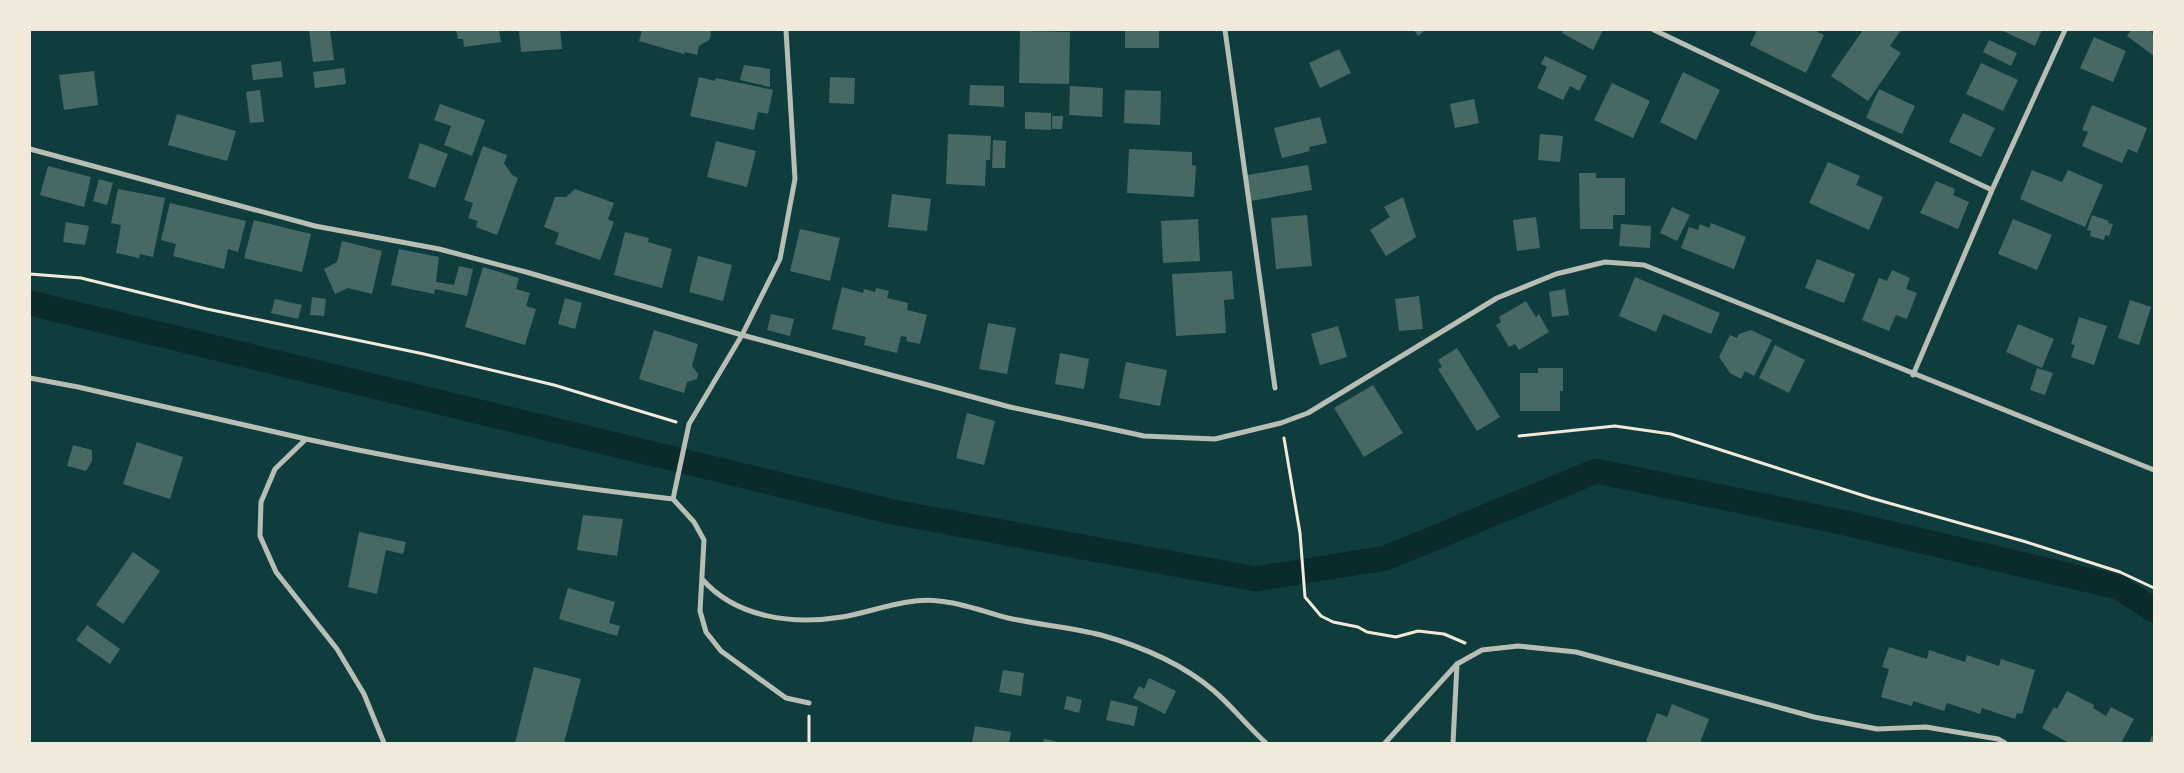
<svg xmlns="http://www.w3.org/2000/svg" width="2184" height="773" viewBox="0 0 2184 773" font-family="'Libre Baskerville',serif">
	<rect width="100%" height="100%" fill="#0f3d3e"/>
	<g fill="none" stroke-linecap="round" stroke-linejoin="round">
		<path stroke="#0a2a2b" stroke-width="25" d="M30,303L893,512L1256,579L1386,558L1596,471L1841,522L2118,587L2154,610"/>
	</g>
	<path fill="#486865" d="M309,30H330L334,60L313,62Z
		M456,30H499L501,42L464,47L463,39H458Z
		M519,30H560L562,49L521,52Z
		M642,30H710L711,35L709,40L699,46L697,55L685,52L684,54L639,41Z
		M1125,30H1159V48H1125Z
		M1414,30H1425L1418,36Z
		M1564,30H1603L1593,50L1562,33Z
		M1757,30H1814L1824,35L1806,73L1750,45Z
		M1863,30H1901L1890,46L1901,53L1868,101L1831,76Z
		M2001,30H2042L2035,46Z
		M2131,30H2149L2154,34V56L2127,36Z
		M1020,31L1070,32L1069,84L1019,83Z
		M2094,37L2126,51L2113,82L2080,68Z
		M1989,40L2017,53L2011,66L1983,52Z
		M1339,49L1351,73L1320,88L1309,63Z
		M1545,56L1587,76L1579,91L1570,86L1563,100L1537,88L1547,67L1541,64Z
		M281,61L283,77L253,80L251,65Z
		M1981,63L2018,80L2003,111L1966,94Z
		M744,65L770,69V87L740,80Z
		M344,68L346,84L315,88L313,72Z
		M94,71L98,105L64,110L59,75Z
		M1683,72L1720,90L1696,140L1660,122Z
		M699,77L715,81L716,78L773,90L768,114L758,112L754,130L690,116Z
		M830,77L855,78L854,104L829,103Z
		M1612,83L1650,101L1633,138L1594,120Z
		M970,85L1004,86V107L969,105Z
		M1070,86L1103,88L1102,117L1069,115Z
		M1879,89L1915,106L1902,134L1866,118Z
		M260,90L264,122L250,123L246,92Z
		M1125,90L1161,91L1160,125L1124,123Z
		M1474,99L1479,123L1455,128L1450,104Z
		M440,104L485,120L472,156L444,145L451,126L434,120Z
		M2092,105L2147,128L2137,153L2128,149L2122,163L2082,146L2088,132L2082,130Z
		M1025,112L1051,113V130L1025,129Z
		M1963,113L1995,128L1981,157L1949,142Z
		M177,114L236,131L227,161L168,145Z
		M1052,116H1063L1062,129H1052Z
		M1320,117L1327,143L1309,147L1310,151L1282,158L1274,128Z
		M948,134L991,136L990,160H986L985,186L946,184Z
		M1540,134L1563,136L1560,162L1538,160Z
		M993,140L1006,141L1005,168H992Z
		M716,141L756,151L747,187L707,177Z
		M420,143L448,154L435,188L408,178Z
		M483,146L507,155L504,163L512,175L518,178L497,235L476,227L478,221L468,218L473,203L464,200Z
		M1129,149L1192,152V165L1196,166L1194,197L1127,193Z
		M1828,162L1860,176L1856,185L1883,197L1869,230L1809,203Z
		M1308,165L1312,190L1251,201L1247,175Z
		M48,166L91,177L84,207L40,195Z
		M2032,170L2062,182L2068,170L2103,185L2085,227L2020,199Z
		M1579,173H1596V178H1625V215H1613V229H1580Z
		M99,179L113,183L107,205L93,201Z
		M1936,181L1955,189L1953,195L1969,202L1958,229L1920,213Z
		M118,189L165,198L153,257L140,254L139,258L116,253L121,225L111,223Z
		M575,189L614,203L608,219L614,222L600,260L555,244L559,233L544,227L555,197H566Z
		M892,194L931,199L927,231L888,227Z
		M1403,197L1416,237L1386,256L1370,230L1390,217L1384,207Z
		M170,203L246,221L238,252L228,249L224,269L173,256L176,244L161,240Z
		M1672,207L1690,215L1677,241L1660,233Z
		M1307,215L1312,266L1276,269L1271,218Z
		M2092,215L2109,221L2108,223L2113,224L2109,236L2105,235L2104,240L2090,236L2091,231L2087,230Z
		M1536,217L1540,248L1517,251L1513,220Z
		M1198,219L1200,261L1163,263L1161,221Z
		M2013,219L2052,235L2037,270L1998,254Z
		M254,220L311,234L302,272L244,258Z
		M66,222L89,226L85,245L63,242Z
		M1711,223L1746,237L1734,269L1681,248L1689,227L1698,230L1700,224L1709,228Z
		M1621,224L1651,226L1650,248L1619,246Z
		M800,229L840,238L830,281L790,271Z
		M625,232L649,238L648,242L672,249L662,288L614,275Z
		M342,241L382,251L372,294L348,288L335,294L324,269L337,262Z
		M399,249L439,257L436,282L454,285L459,266L473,269L467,296L435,289L434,294L391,285Z
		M698,256L732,265L723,301L689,292Z
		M1817,259L1855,274L1844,303L1805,288Z
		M483,267L519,278L516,289L530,293L526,306L536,309L525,345L465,327Z
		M1892,270L1910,278L1906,289L1917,293L1907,319L1896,315L1889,331L1862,320L1879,278L1887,281Z
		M1232,271L1234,299L1224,300L1226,333L1176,336L1172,274Z
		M1635,277L1720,313L1711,334L1663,314L1656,332L1619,316Z
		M842,287L863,293L864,289L875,292L876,288L889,291L887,298L908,303L907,310L927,315L920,344L906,341L907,337L901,336L897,353L864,345L866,337L832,329Z
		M1565,289L1569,315L1552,317L1549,292Z
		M1419,296L1423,329L1399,331L1395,299Z
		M312,297L326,299L324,316L310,315Z
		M565,298L582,303L575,329L558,324Z
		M275,299L302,305L298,319L271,313Z
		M2130,300L2151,307L2139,345L2118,338Z
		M1526,301L1536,317L1539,314L1549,332L1519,350L1515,344L1509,347L1496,325L1501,322L1499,317Z
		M771,314L794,319L790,336L767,330Z
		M2079,317L2107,326L2094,365L2071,357L2075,345L2071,344Z
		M988,323L1016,328L1007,374L979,369Z
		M2018,324L2054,339L2042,368L2006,352Z
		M1338,326L1347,357L1320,365L1311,334Z
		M654,330L698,344L692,366L698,374L697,379L687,382L684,393L639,379Z
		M1751,330L1772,340L1754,376L1745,371L1741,379L1730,373L1719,357L1730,335L1737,338L1739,334Z
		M1775,345L1805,360L1789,393L1759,378Z
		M1457,348L1500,417L1477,431L1438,369L1442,367L1438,360Z
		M1060,353L1089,359L1084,389L1055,384Z
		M1126,362L1167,370L1160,406L1119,398Z
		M1538,368H1563V391H1560V411H1520V373H1538Z
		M2037,368L2053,373L2045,395L2030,390Z
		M1373,385L1403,433L1364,457L1334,408Z
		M967,413L995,421L984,465L956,458Z
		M137,442L183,457L170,499L123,484Z
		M73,445L92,450V461L86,471L67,466Z
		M583,515L623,519L617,556L577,550Z
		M359,532L406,542L403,554L386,550L377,594L348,587Z
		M133,552L160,571L123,624L96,605Z
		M568,588L615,602L609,623L620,626L617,636L559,619Z
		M87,625L120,649L110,664L76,640Z
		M1889,647L1927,659L1929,650L1965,662L1967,655L1999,666L2001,659L2035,670L2022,714L2017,713L2015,719L1982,708L1980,714L1947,703L1944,711L1913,701L1912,706L1881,697L1889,669L1882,667Z
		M534,667L581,679L564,743H515Z
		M1003,670L1024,673L1021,696L999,692Z
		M1149,678L1176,691L1165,714L1133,698L1139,686L1144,689Z
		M2067,691L2094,705L2093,708L2106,716L2111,707L2134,719L2121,743H2069L2042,728L2054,707L2057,709Z
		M1067,696L1082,700L1079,713L1064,709Z
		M1111,700L1138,707L1134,726L1106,720Z
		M1672,704L1709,719L1700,743H1652L1646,741L1657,713L1667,717Z
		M975,726L1011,732L1009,743H972Z
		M2152,735L2154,743H2149Z
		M1044,739L1058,742L1057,743H1043Z"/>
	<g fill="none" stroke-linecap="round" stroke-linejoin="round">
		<path stroke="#f1e9da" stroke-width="3" d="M30,274L81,278L207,309L424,354L554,385L676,422
			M1519,436L1615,426L1671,434L1871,498L2023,541L2120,572L2154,588
			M1284,438L1300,533L1305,597L1321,616L1333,622L1358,627L1367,632L1396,637L1418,631L1444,634L1465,643
			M809,743V716"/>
		<path stroke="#b8beb3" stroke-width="5" d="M1225,30L1275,388
			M1654,30L1992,190
			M30,149L315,226L439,249L526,272L742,335L1010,407L1144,436L1215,439L1281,423L1308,413L1497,298L1556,274L1605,262L1644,265L2154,470
			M1913,375L1992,190L2065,30
			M30,378L78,387L306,439
			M673,499L689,424L742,335L780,259L795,179L786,30
			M702,579C736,618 793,625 842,617C873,612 906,597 939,601C963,603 984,612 1008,618C1039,625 1071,627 1101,635C1140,646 1181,663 1213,690C1232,706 1247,726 1266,743
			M384,743L364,694L337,649L276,572L260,536L261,502L275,469L306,439C429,466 549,485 673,499L694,522L704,540L700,611L706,632L721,651L786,698L809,703
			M1385,743L1457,664L1482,650L1518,646L1576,652L1814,717L1877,729L1926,727L1998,739L2005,743
			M1453,743L1457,664"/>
	</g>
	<rect width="2184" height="773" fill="none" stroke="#f1e9da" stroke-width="62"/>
</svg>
